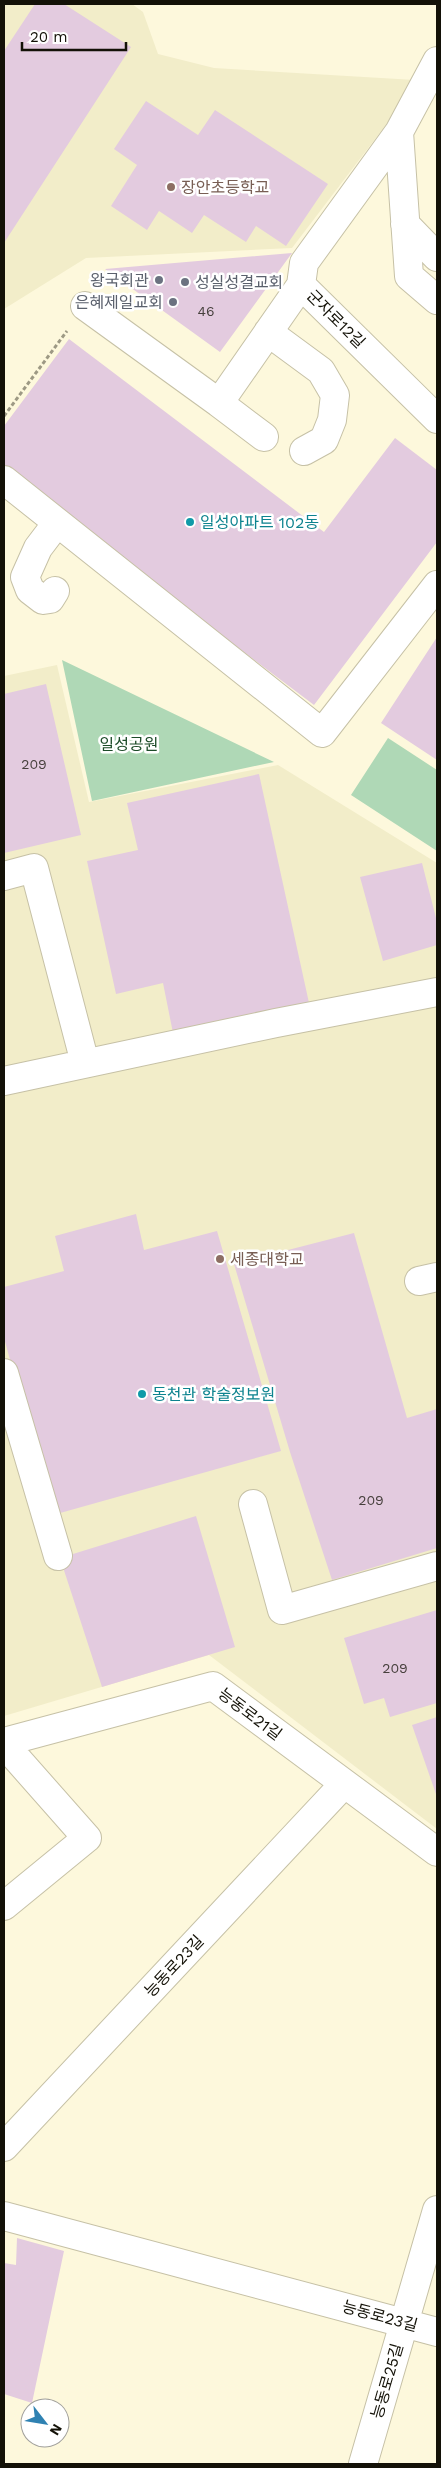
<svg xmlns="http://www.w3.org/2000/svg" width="441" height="2468" viewBox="0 0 441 2468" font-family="'Work Sans','Noto Sans KR',sans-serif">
	<rect width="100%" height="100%" fill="#fdf8dc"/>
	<path fill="#f2edc9" d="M4,4H132L143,12L158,54L214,68L415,80L385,126L292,248L86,258L4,309Z
		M57,665L89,802L278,765L437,863V1829L209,1655L4,1716V676Z"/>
	<path fill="#afd8b6" d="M62,660L274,762L92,801Z
		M388,738L437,770V851L351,795Z"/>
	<path fill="#e3cbdf" d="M35,4H64L131,47L4,243V51Z
		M146,101L198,135L215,110L328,184L286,246L256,226L246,242L204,215L192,233L159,211L147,230L111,206L137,165L114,149Z
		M292,253L220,352L105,269Z
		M69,339L324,532L395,438L437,470V542L314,705L4,471V426Z
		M437,637V760L381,723Z
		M46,684L81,835L4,853V694Z
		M259,774L309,1003L173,1033L163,983L116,994L87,861L138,850L127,803Z
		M422,863L437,922V945L383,961L360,877Z
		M136,1214L144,1250L217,1231L281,1451L53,1515L4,1338V1287L64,1271L55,1236Z
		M354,1233L407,1418L437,1409V1548L332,1580L290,1452L234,1264Z
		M196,1516L235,1647L102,1687L60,1558Z
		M437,1610V1703L390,1717L384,1698L364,1704L344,1638Z
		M437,1717V1797L412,1725Z
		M17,2238L64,2251L32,2403L4,2394V2263L16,2265Z"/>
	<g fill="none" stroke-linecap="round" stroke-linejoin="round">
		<g stroke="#c6c1a6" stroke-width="30">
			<path id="minor" d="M399,132L409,276L437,300
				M405,224L437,257
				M301,285L437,419
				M85,306L219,403L301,285L304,263L399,132L437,61
				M268,332L321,371L335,395L332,420L324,440L304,451
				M219,403L264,437
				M4,480L322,733L437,585
				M55,591L50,599L43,600L30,590L25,577L38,548L57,523
				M4,876L34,868L85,1063
				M4,1081L276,1023L437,992
				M419,1281L437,1277
				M4,1373L58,1556
				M253,1504L282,1610L437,1566
				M4,1742L213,1686L437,1852
				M4,1744L87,1838L4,1906
				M4,2147L344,1784
				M4,2216L437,2332
				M363,2464L437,2210"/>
		</g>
		<path stroke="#9d9984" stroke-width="3" stroke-dasharray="4 2.5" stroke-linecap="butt" d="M4,416L67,331"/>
		<use href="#minor" stroke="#fff" stroke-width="28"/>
	</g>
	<g fill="#8d6e63" stroke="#fff" stroke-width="2">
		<circle cx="171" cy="187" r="5"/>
		<circle cx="220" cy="1259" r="5"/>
	</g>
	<g fill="#6b7280" stroke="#fff" stroke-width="2">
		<circle cx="159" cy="280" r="5"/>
		<circle cx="185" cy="282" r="5"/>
		<circle cx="173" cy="302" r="5"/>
	</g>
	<g fill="#0f9aa8" stroke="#fff" stroke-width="2">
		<circle cx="190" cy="522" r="5"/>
		<circle cx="142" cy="1394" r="5"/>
	</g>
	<g text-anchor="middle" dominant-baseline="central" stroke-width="5" stroke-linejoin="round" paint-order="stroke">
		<g font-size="14" fill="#47403d">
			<text x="206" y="311">46</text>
			<text x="34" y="764">209</text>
			<text x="371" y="1500">209</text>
			<text x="395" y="1668">209</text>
		</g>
		<g font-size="16" fill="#785e54" stroke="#fff" text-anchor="start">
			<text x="181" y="187">장안초등학교</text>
			<text x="230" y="1259">세종대학교</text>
		</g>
		<g font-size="16" fill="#5b616d" stroke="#fff" text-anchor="end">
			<text x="149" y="280">왕국회관</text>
			<text x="195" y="282" text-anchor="start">성실성결교회</text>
			<text x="163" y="302">은혜제일교회</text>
		</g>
		<g font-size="16" fill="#131107" stroke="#fff">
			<text transform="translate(336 319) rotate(45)">군자로12길</text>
			<text transform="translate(250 1714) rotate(37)">능동로21길</text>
			<text transform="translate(174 1966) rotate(-47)">능동로23길</text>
			<text transform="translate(380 2316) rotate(15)">능동로23길</text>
			<text transform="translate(387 2381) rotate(-74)">능동로25길</text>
		</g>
		<g font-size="16" fill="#0d838f" stroke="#fff" text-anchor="start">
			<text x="200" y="522">일성아파트 102동</text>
			<text x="152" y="1394">동천관 학술정보원</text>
		</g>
		<g font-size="16" fill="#1c4b28" stroke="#fff">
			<text x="129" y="744">일성공원</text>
		</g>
	</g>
	<rect width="441" height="2468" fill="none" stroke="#131107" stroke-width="10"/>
	<g transform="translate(45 2423) rotate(121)"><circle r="24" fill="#ffffff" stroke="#a1a09c"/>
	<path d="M0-4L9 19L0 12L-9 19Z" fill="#2f82b2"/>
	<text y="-8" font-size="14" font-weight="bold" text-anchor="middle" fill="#131107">N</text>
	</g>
	<path d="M22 42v8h104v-8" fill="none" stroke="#131107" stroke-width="2.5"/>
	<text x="30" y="42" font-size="15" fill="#131107" stroke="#ffffff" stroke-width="4" paint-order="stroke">20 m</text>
</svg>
